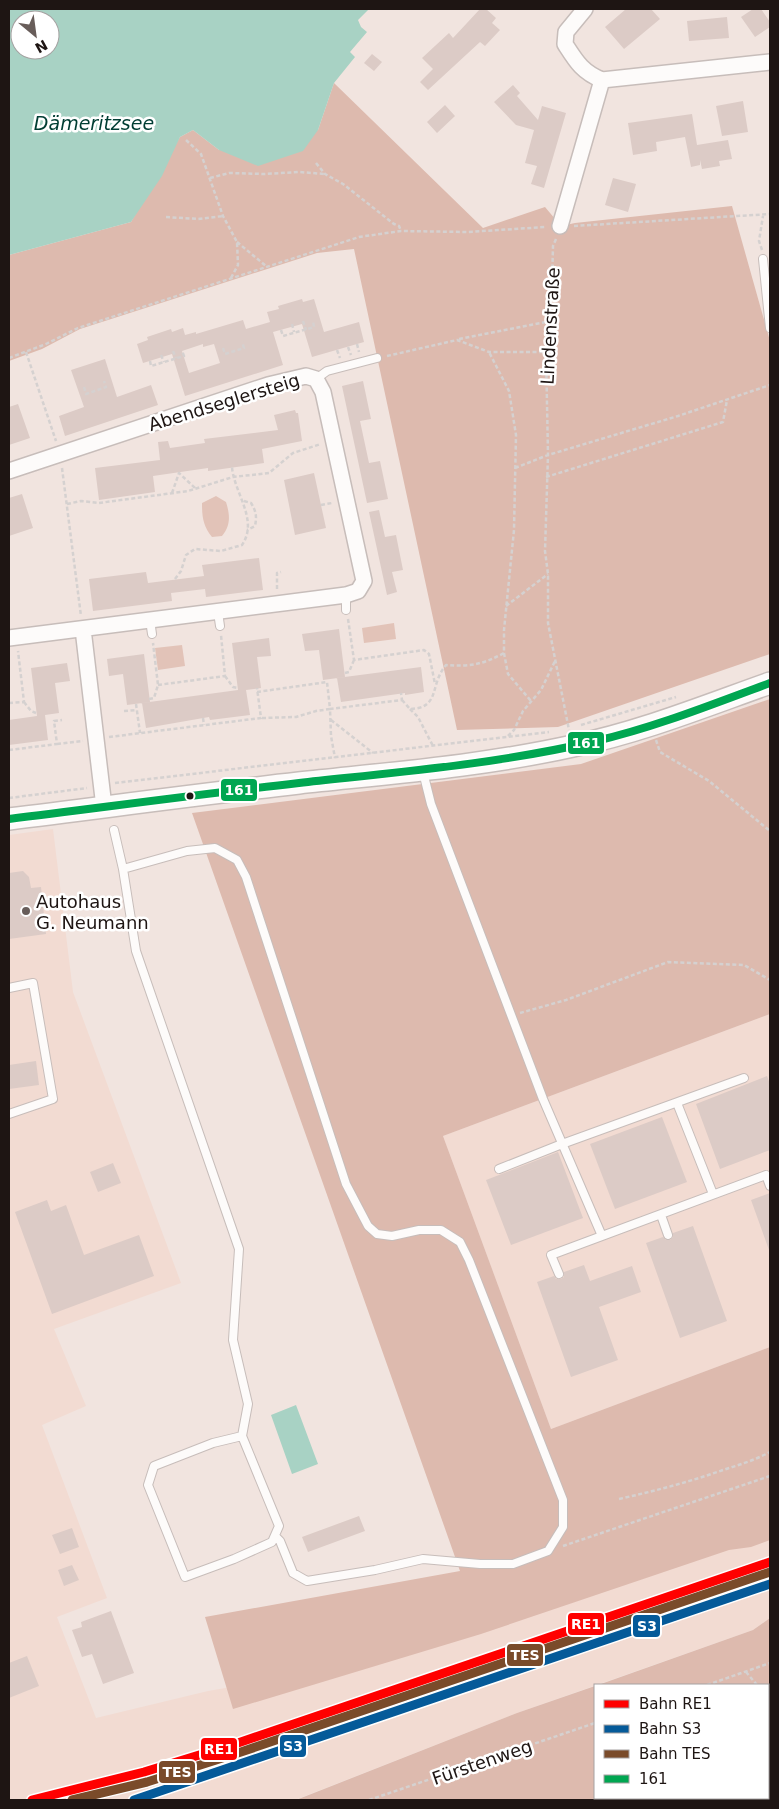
<svg xmlns="http://www.w3.org/2000/svg" width="779" height="1809" viewBox="0 0 779 1809" font-family="'DejaVu Sans',sans-serif">
	<rect width="100%" height="100%" fill="#f1e4df"/>
	<path fill="#f2dbd2" d="M53,829L73,992L181,1283L54,1329L86,1406L42,1425L107,1598L57,1617L96,1718L208,1691L326,1671L770,1526V1618L753,1630L517,1713L295,1800H9V835Z
		M770,1014V1347L551,1429L443,1136Z"/>
	<path fill="#e2c3b8" d="M216,496L226,502C230,515 231,525 222,536L212,537C203,526 202,517 202,503Z
		M394,623L396,639L364,643L362,628Z
		M182,645L185,666L158,670L155,648Z"/>
	<path fill="#ddbaae" d="M334,83L483,228L545,207L561,226L575,223L732,206L770,341V654L558,727L457,730L354,249L317,253L80,329L42,349L9,361V255L131,222L180,137L193,130L219,150L318,130Z
		M770,699V1014L443,1136L551,1429L770,1347V1540L751,1547L729,1550L481,1634L233,1709L205,1617L460,1571L192,813L581,764Z
		M770,1618V1800H296L517,1713L595,1686V1798H768V1685H598L753,1630Z"/>
	<path fill="#a8d2c4" fill-rule="evenodd" d="M9,9H369L358,20L361,27L367,32L350,52L355,57L334,83L318,130L303,151L258,166L219,150L193,130L180,137L162,176L131,222L9,255ZM20,20H50V50H20Z
		M296,1405L318,1464L292,1474L271,1415Z"/>
	<path fill="#dccbc6" fill-rule="evenodd" d="M480,9H486L496,18L492,23L500,30L485,46L480,42L428,90L420,82L433,69L422,58L449,33L453,38Z
		M626,9H651L660,19L624,49L605,27Z
		M753,9H761L770,22V27L755,37L741,17Z
		M727,17L729,38L689,41L687,21Z
		M372,54L382,62L374,71L364,63Z
		M513,85L520,93L517,96L538,120L542,106L566,113L544,188L531,184L537,166L525,163L534,130L516,125L494,102Z
		M743,101L748,132L722,136L716,106Z
		M445,105L455,116L437,133L427,122Z
		M692,114L697,145L728,140L732,159L719,161L720,166L702,169L700,160V165L691,167L685,137L656,142L657,151L633,155L628,123Z
		M613,178L636,184L628,212L605,205Z
		M302,299L303,302L314,299L324,332L359,322L364,342L312,357L302,324L273,332L283,365L185,396L172,354L143,363L137,344L148,340L147,337L171,329L172,332L183,328L185,335L196,332V334L243,320L246,329L270,322L267,312L279,309L278,306ZM203,344V347L214,344L220,363L189,373L182,351Z
		M105,359L117,397L151,385L158,405L65,436L59,416L84,407L71,370Z
		M363,381L371,419L360,421L369,463L380,461L388,499L367,503L342,386Z
		M18,404L30,438L9,445V407Z
		M295,410L296,413H298L302,441L262,449L264,463L208,471V468L153,476L155,492L99,500L95,468L160,460L158,442L168,441L170,448L205,443L204,439L278,430L274,415Z
		M314,473L326,528L295,535L284,480Z
		M22,494L33,528L9,536V498Z
		M379,510L385,537L396,535L403,570L392,572L397,592L387,595L369,512Z
		M259,558L263,590L206,597L205,589L171,593L172,601L93,611L89,579L146,572L148,583L204,576L202,565Z
		M339,629L345,677L323,680L319,650L305,651L302,634Z
		M269,638L271,656L257,657L261,688L246,690L250,715L210,720L209,717L146,728L142,703L238,690L232,643Z
		M144,654L150,702L127,705L123,674L109,676L107,659Z
		M67,663L70,681L55,683L59,713L45,715L48,740L9,745V720L37,716L31,668Z
		M421,667L424,692L405,695V693L341,702L337,678Z
		M23,871L29,877L31,888L41,887L46,934L9,939V873Z
		M36,1061L39,1085L9,1089V1065Z
		M767,1076L770,1084V1150L720,1169L696,1104Z
		M662,1117L687,1182L615,1209L590,1144Z
		M558,1152L583,1218L511,1245L486,1180Z
		M113,1163L121,1183L98,1192L90,1172Z
		M770,1193V1250H769L751,1200Z
		M47,1200L51,1211L66,1205L84,1255L139,1235L154,1276L52,1314L15,1212Z
		M693,1226L727,1321L680,1338L646,1243L663,1237L666,1240H670L673,1237V1233Z
		M584,1265L590,1281L632,1266L641,1292L599,1307L618,1360L571,1377L537,1282L554,1276L556,1279H561L564,1277V1272Z
		M359,1516L365,1531L308,1552L302,1537Z
		M72,1528L79,1547L60,1554L52,1535Z
		M72,1565L79,1580L64,1586L58,1570Z
		M111,1611L134,1673L103,1684L92,1654L82,1657L72,1630L82,1627L81,1622Z
		M27,1656L39,1686L9,1698V1663Z"/>
	<g fill="none" stroke-linecap="round" stroke-linejoin="round">
		<g stroke="#c7bdba" stroke-width="10">
			<path id="lane" d="M763,259L770,328
				M316,379L327,371L377,358
				M346,595V610
				M218,612L220,626
				M150,620L152,634
				M423,772L431,804L543,1099L602,1236L551,1255L559,1274
				M114,830L123,869L136,951L239,1249L233,1340L248,1404L242,1436L213,1443L154,1466L148,1485L185,1577L234,1559L272,1542L279,1526L242,1436
				M123,869L187,851L215,848L237,860L246,877L346,1184L368,1226L377,1234L392,1236L419,1230H441L460,1242L469,1260L563,1500V1527L548,1551L513,1564H480L423,1559L375,1570L307,1581L293,1573L280,1541L275,1536
				M9,988L33,983L53,1099L9,1114
				M677,1103L713,1194
				M499,1169L562,1144L744,1078
				M661,1215L668,1235
				M602,1236L766,1175L770,1186"/>
		</g>
		<g stroke="#c7bdba" stroke-width="18">
			<path id="street" d="M585,9L566,32L565,44C576,61 582,72 602,80L770,62
				M560,226L602,80
				M9,471L268,385L306,376L316,379L323,392L364,581L358,591L346,595L9,638
				M83,629L104,807"/>
		</g>
		<g stroke="#c7bdba" stroke-width="24">
			<path id="secondary" d="M9,819C106,807 202,794 299,783C391,773 483,766 573,746C641,732 705,706 770,683"/>
		</g>
		<path stroke="#d5d1d0" stroke-width="2.5" stroke-dasharray="4 2.5" stroke-linecap="butt" d="M186,140L201,154L223,216L237,242L238,265L231,278
			M316,163L325,174L343,184L394,224L399,226L401,231
			M210,178L229,173L265,174L299,172L325,174
			M166,217L198,219L223,216
			M574,226L770,214
			M556,239L553,246L551,321L546,352L548,455L545,551L548,574V623L569,730
			M237,242L266,266
			M762,250L759,241L763,216
			M303,321L306,330
			M292,324L294,332
			M281,330L283,336L314,327L313,321
			M459,339L551,321
			M357,344L359,352
			M348,347L351,355
			M223,348L225,354L244,348L242,342
			M337,350L340,358
			M173,351L176,358
			M26,352L56,441
			M161,355L164,362
			M387,356L457,340L489,352H546
			M9,358L46,344L78,328L359,237L401,231L467,232L546,227
			M150,361L151,366L184,356L182,351
			M84,387L86,394L106,387L104,381
			M62,468L81,616
			M515,468L548,455L678,416L770,385
			M546,477L723,422L727,400
			M172,493L179,473L195,488
			M244,501L251,503C256,511 257,516 255,526L247,530
			M67,504L81,501L99,503L188,491L233,477L269,473L293,453L321,444
			M321,505L332,503
			M175,579L181,571L186,555L195,549L221,551L242,545C259,520 234,493 232,467
			M277,589V573L281,572
			M506,606L548,574
			M348,619L354,660L424,650L429,654L435,684
			M504,653L508,674L531,701
			M345,673L349,672L354,660
			M225,676L233,687L238,688
			M158,685L225,676L221,635
			M257,692L327,682L330,709L402,700L401,693
			M149,699L154,698L158,685L153,643
			M402,700L410,709C441,708 429,685 446,665C470,667 484,664 504,653V630L514,530L516,435L509,391L489,352
			M24,702L31,711L36,713
			M9,703L24,702L18,651
			M136,704L140,733
			M410,709L418,717L433,746
			M124,711L137,710
			M203,718L204,725
			M262,718L296,717L316,711L330,709L331,736L335,758
			M331,720L373,753
			M581,725L676,697
			M508,736L514,730L523,711L541,690L555,661
			M109,737L261,718L257,688
			M656,740L660,752L709,781L770,831
			M57,744L83,741
			M9,750L57,744L54,721L62,720
			M115,783L549,732
			M9,798L87,788
			M520,1013L566,1000L668,962L744,965L770,980
			M619,1499C655,1491 689,1482 723,1470C739,1465 755,1460 770,1452
			M563,1546L770,1476
			M746,1672L757,1685
			M707,1685L770,1663
			M768,1698L770,1701
			M369,1800L595,1723"/>
		<use href="#lane" stroke="#fdfbfa" stroke-width="8"/>
		<use href="#street" stroke="#fdfbfa" stroke-width="15"/>
		<use href="#secondary" stroke="#fdfbfa" stroke-width="21"/>
		<g stroke="#fff" stroke-width="11">
			<path id="bus-1" d="M9,819C106,807 202,794 299,783C399,772 498,764 596,741C656,727 713,704 770,683"/>
		</g>
		<use href="#bus-1" stroke="#00a651" stroke-width="8"/>
		<g stroke="#fff" stroke-width="12">
			<path id="rail-1" d="M32,1800L144,1772L235,1744L770,1562"/>
		</g>
		<g stroke="#fff" stroke-width="12">
			<path id="rail-2" d="M134,1800L770,1584"/>
		</g>
		<g stroke="#fff" stroke-width="12">
			<path id="rail-3" d="M72,1800L147,1782L238,1753L770,1572"/>
		</g>
		<use href="#rail-1" stroke="#f00" stroke-width="9"/>
		<use href="#rail-2" stroke="#055a99" stroke-width="9"/>
		<use href="#rail-3" stroke="#7a4b2a" stroke-width="9"/>
	</g>
	<circle fill="#1e1513" stroke="#fff" stroke-width="2" cx="190" cy="796" r="4.5"/>
	<circle fill="#685d5a" stroke="#fff" stroke-width="2" cx="26" cy="911" r="5"/>
	<g text-anchor="middle" dominant-baseline="central" stroke-width="5" stroke-linejoin="round" paint-order="stroke">
		<g font-size="18" fill="#1e1513" stroke="#fff">
			<text transform="translate(550 326) rotate(-87)">Lindenstraße</text>
			<text transform="translate(224 402) rotate(-17)">Abendseglersteig</text>
			<text transform="translate(482 1762) rotate(-19)">Fürstenweg</text>
		</g>
		<g font-size="18" fill="#1e1513" stroke="#fff" text-anchor="start">
			<text x="36" y="901">Autohaus<tspan x="36" dy="21">G. Neumann</tspan></text>
		</g>
		<g font-size="19" font-style="italic" fill="#003d33" stroke="#fff">
			<text x="94" y="123">Dämeritzsee</text>
		</g>
	</g>
	<g stroke="#fff" stroke-width="2">
		<rect x="567" y="731" width="38" height="24" rx="5" fill="#00a651"/>
		<rect x="220" y="778" width="38" height="24" rx="5" fill="#00a651"/>
		<rect x="567" y="1612" width="38" height="24" rx="5" fill="#f00"/>
		<rect x="632" y="1614" width="29" height="24" rx="5" fill="#055a99"/>
		<rect x="506" y="1643" width="38" height="24" rx="5" fill="#7a4b2a"/>
		<rect x="279" y="1734" width="28" height="24" rx="5" fill="#055a99"/>
		<rect x="200" y="1737" width="38" height="24" rx="5" fill="#f00"/>
		<rect x="158" y="1760" width="38" height="24" rx="5" fill="#7a4b2a"/>
	</g>
	<g font-size="14" text-anchor="middle" font-weight="bold" fill="#fff">
		<text x="586" y="748">161</text>
		<text x="239" y="795">161</text>
		<text x="586" y="1629">RE1</text>
		<text x="647" y="1631">S3</text>
		<text x="525" y="1660">TES</text>
		<text x="293" y="1751">S3</text>
		<text x="219" y="1754">RE1</text>
		<text x="177" y="1777">TES</text>
	</g>
	<rect width="779" height="1809" fill="none" stroke="#1e1513" stroke-width="20"/>
	<rect x="594" y="1684" width="175" height="115" fill="#ffffff" stroke="#a5a1a1"/>
	<rect x="604" y="1700" width="25" height="8" fill="#ff0000" stroke="#a5a1a1"/>
	<text x="639" y="1709" font-size="15" fill="#1e1513">Bahn RE1</text>
	<rect x="604" y="1725" width="25" height="8" fill="#055a99" stroke="#a5a1a1"/>
	<text x="639" y="1734" font-size="15" fill="#1e1513">Bahn S3</text>
	<rect x="604" y="1750" width="25" height="8" fill="#7a4b2a" stroke="#a5a1a1"/>
	<text x="639" y="1759" font-size="15" fill="#1e1513">Bahn TES</text>
	<rect x="604" y="1775" width="25" height="8" fill="#00a651" stroke="#a5a1a1"/>
	<text x="639" y="1784" font-size="15" fill="#1e1513">161</text>
	<g transform="translate(35 35) rotate(151)"><circle r="24" fill="#ffffff" stroke="#a5a1a1"/>
	<path d="M0-4L9 19L0 12L-9 19Z" fill="#685d5a"/>
	<text y="-8" font-size="14" font-weight="bold" text-anchor="middle" fill="#1e1513">N</text>
	</g>
</svg>
